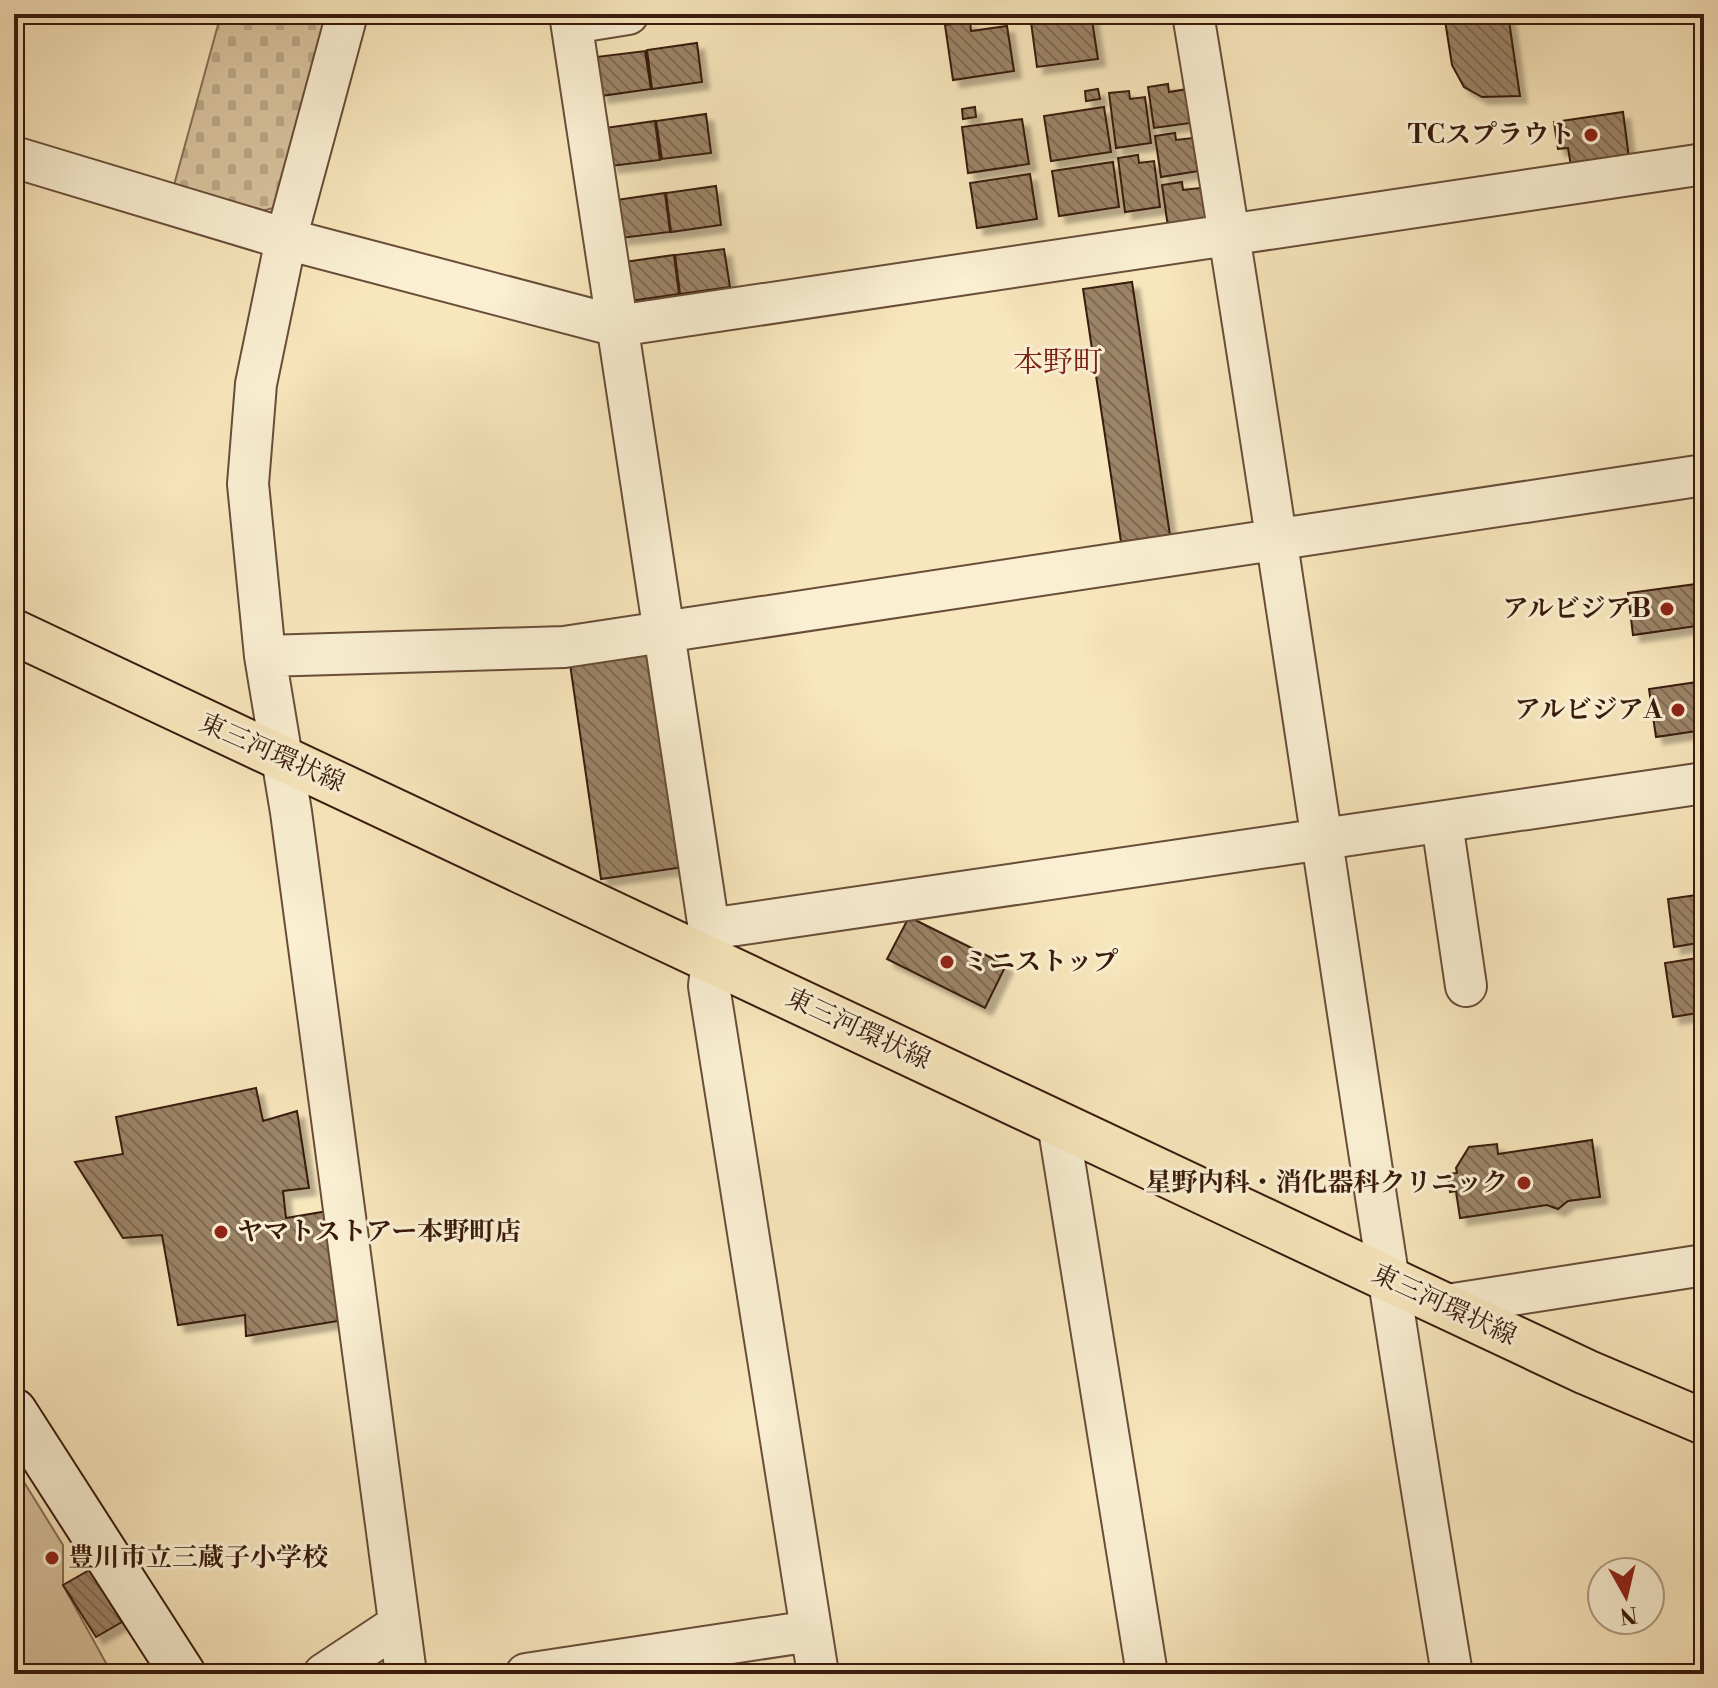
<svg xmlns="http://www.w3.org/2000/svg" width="1718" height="1688" viewBox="0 0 1718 1688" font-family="'Libre Bodoni','Noto Serif JP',serif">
	<defs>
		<pattern id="cemetery-stones" width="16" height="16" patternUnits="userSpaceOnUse" patternTransform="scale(2)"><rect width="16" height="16" fill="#d8c39e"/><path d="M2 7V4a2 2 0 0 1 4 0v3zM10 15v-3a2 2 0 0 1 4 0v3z" fill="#baa787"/></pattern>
		<pattern id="building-back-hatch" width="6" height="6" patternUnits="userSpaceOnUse" patternTransform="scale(2)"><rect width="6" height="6" fill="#9c8468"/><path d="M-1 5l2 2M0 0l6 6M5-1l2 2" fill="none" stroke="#806b54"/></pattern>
		<filter id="shadow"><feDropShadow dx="7" dy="7" stdDeviation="2" flood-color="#0004"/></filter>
	</defs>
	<rect width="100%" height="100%" fill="#f8e6bc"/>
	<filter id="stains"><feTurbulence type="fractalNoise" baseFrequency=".0025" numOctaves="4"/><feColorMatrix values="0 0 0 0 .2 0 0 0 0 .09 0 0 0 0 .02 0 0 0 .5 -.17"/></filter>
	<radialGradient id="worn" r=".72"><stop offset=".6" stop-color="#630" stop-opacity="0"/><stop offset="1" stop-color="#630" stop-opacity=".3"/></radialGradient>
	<path fill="url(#cemetery-stones)" stroke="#886e55" stroke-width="2" d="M221,14H331L281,206L262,211L174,185Z"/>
	<path fill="#d8c39e" stroke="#886e55" stroke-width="2" d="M14,1466L63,1545V1585L112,1674H14Z"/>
	<path fill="url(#building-back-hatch)" stroke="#391a0c" stroke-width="2" filter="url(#shadow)" d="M1091,14L1098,59L1037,67L1031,22Z
		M1444,14H1508L1520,96L1482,97L1464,87L1452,65Z
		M970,21L971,31L1007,26L1014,71L953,80L945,25Z
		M697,43L702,82L652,89L647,50Z
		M645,51L651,89L601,96L596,57Z
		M1168,84L1169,92L1193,88L1198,122L1154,128L1148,87Z
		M1098,89L1100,99L1086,101L1085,91Z
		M1129,91L1130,99L1145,97L1151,143L1116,148L1109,93Z
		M975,107L976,117L963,119L962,109Z
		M1104,107L1111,152L1051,161L1044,116Z
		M1623,112L1629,158L1571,166L1568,148L1558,149L1554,122Z
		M706,114L711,153L662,159L656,121Z
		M1022,119L1029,164L968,173L962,127Z
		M655,121L660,160L611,166L605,128Z
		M1175,133L1176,140L1201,137L1205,170L1161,177L1155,136Z
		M1138,155L1139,163L1154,161L1160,207L1125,212L1118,158Z
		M1113,162L1119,207L1059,216L1052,171Z
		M1030,174L1037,219L977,228L970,183Z
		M1182,182L1183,190L1208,187L1212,220L1168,227L1162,185Z
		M716,186L721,225L671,232L666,193Z
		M665,193L670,232L621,238L616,200Z
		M724,249L730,287L680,294L675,255Z
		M674,255L679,294L630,301L624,262Z
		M1132,282L1170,535L1121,542L1083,289Z
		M1704,583V625L1633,635L1628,593Z
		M659,651L691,866L601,879L570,664Z
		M1704,681V730L1656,737L1649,689Z
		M1704,894V942L1674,947L1668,899Z
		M909,917L1006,965L985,1008L887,959Z
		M1704,957V1012L1673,1017L1665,963Z
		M256,1088L263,1121L297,1111L309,1188L283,1191L286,1218L328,1211L338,1321L246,1336L245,1315L178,1325L162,1235L123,1238L75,1162L123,1154L116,1117Z
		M1592,1140L1600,1197L1568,1201L1558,1209L1547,1205L1460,1218L1456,1191L1450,1192L1448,1174L1457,1173L1456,1168L1469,1147L1497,1144L1498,1154Z
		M91,1569L122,1622L96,1637L63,1585Z"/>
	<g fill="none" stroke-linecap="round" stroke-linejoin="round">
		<g stroke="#694d38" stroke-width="44">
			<path id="minor" d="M347,14L286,239L256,384L248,484L265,656L291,812L406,1674
				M570,14L709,929L712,959L709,986L818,1674
				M1193,14C1285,566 1360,1122 1452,1674
				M572,23L628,14
				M14,157L286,239L617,326L1704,164
				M265,656L564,647L1704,475
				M1442,823L1466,986
				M709,929L1704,783
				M1058,1123L1147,1674
				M1447,1305L1704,1265
				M324,1674L398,1625
				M526,1674L811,1631"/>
		</g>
		<g stroke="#391a0c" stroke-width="48">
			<path id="secondary" d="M14,1411L183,1674"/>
		</g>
		<g stroke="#391a0c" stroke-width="48">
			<path id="primary" d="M14,632L1386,1278L1586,1372L1704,1422"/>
		</g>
		<use href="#minor" stroke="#faefd3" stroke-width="40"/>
		<use href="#secondary" stroke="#faefd3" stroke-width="44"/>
		<use href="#primary" stroke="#f8e6bc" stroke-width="44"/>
	</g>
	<g fill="#8f2418" stroke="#faefd3" stroke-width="3">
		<circle cx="1591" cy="135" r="8"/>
		<circle cx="1667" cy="609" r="8"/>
		<circle cx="1678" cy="710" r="8"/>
		<circle cx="947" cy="962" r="8"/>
		<circle cx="1524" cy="1183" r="8"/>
		<circle cx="221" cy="1232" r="8"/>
		<circle cx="52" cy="1558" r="8"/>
	</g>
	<g text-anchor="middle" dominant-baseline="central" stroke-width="6" stroke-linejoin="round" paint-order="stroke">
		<g font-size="26" font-weight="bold" fill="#391a0c" stroke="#faefd3" text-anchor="end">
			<text x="1575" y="135">TCスプラウト</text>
			<text x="1651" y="609">アルビジアB</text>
			<text x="1662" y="710">アルビジアA</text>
			<text x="963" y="962" text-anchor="start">ミニストップ</text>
			<text x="1508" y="1183">星野内科・消化器科クリニック</text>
			<text x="237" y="1232" text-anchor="start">ヤマトストアー本野町店</text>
			<text x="68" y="1558" text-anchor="start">豊川市立三蔵子小学校</text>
		</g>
		<g font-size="26" fill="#391a0c" stroke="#faefd3">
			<text transform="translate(272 753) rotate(24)">東三河環状線</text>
			<text transform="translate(858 1029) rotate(25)">東三河環状線</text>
			<text transform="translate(1444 1305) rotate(25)">東三河環状線</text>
		</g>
		<g font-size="30" fill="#7a1f14" stroke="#faefd3">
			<text x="1058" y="363">本野町</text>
		</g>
	</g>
	<rect width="1718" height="1688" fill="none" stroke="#f8e6bc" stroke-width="48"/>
	<rect x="16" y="16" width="1686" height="1656" fill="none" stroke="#391a0c" stroke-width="4"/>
	<rect x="24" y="24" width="1670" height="1640" fill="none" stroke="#391a0c" stroke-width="2"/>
	<g transform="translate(1626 1596) rotate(172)"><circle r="38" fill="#faefd3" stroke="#ad9a83" stroke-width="2"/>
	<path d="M0-6L14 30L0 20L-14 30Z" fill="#8f2418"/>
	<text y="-12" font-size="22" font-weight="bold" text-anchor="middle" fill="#391a0c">N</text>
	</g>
	<rect width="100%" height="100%" filter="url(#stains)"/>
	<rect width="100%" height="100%" fill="url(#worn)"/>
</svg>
